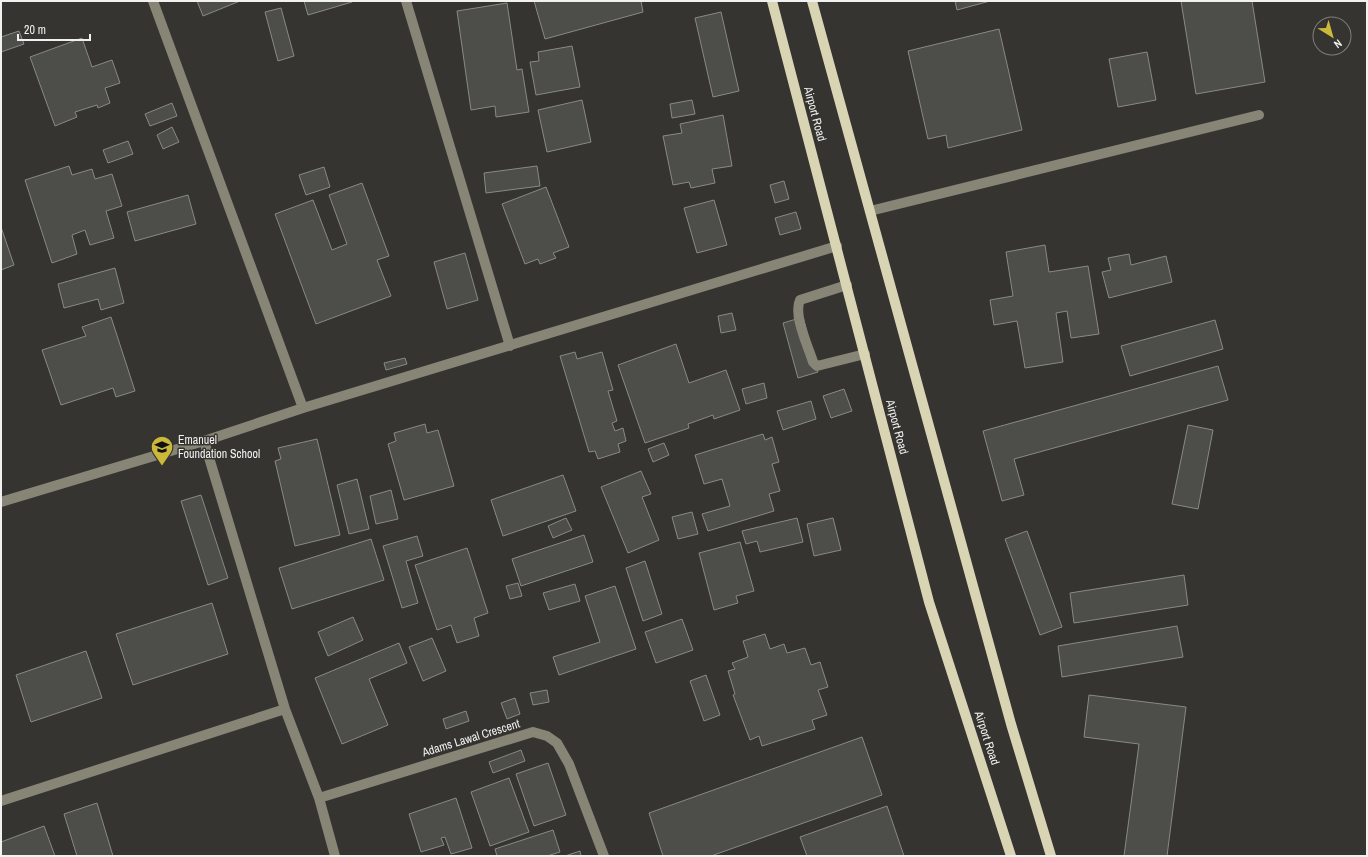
<svg xmlns="http://www.w3.org/2000/svg" width="1368" height="857" viewBox="0 0 1368 857" font-family="'Archivo Narrow',sans-serif">
	<rect width="100%" height="100%" fill="#353431"/>
	<path fill="#4d4d49" stroke="#898985" d="M197,1H240L203,16Z
		M304,1H351L352,2L308,15Z
		M534,1H641L643,12L545,39Z
		M955,1H990L957,10Z
		M1181,1H1252L1265,82L1196,94Z
		M507,3L517,70L522,69L529,112L496,117L495,106L471,110L457,11Z
		M281,8L294,56L278,61L265,12Z
		M721,12L739,91L713,97L695,18Z
		M999,29L1022,130L948,148L946,135L928,139L908,51Z
		M19,31L24,44L1,52V37Z
		M82,38L92,67L112,60L120,83L105,88L110,103L98,108L97,105L75,112L77,117L55,126L30,57Z
		M572,46L580,87L536,95L530,62L539,61L538,52Z
		M1147,52L1156,100L1118,107L1109,59Z
		M582,100L591,142L547,152L538,110Z
		M692,100L695,114L672,118L670,104Z
		M172,103L177,116L150,126L145,114Z
		M723,115L732,166L712,169L715,183L691,188L689,182L673,185L663,136L682,133L680,124Z
		M172,127L179,142L163,149L157,135Z
		M128,141L133,154L108,163L103,150Z
		M69,166L72,175L92,169L95,179L112,174L122,206L106,211L114,238L90,245L85,230L72,235L77,254L52,263L25,180Z
		M537,166L540,186L486,193L484,173Z
		M324,167L330,187L306,195L299,175Z
		M784,181L789,199L775,203L770,185Z
		M362,183L389,256L377,260L391,296L316,324L275,214L313,200L332,250L347,244L329,195Z
		M546,187L569,247L553,253L556,258L540,264L538,259L525,264L502,204Z
		M188,195L196,224L135,241L127,212Z
		M714,200L727,245L697,253L684,208Z
		M796,212L801,229L780,235L775,218Z
		M1,227L14,265L1,270Z
		M1045,245L1049,272L1088,266L1099,334L1071,338L1067,311L1056,313L1063,362L1025,368L1017,321L994,325L990,300L1013,296L1006,252Z
		M465,253L478,300L447,309L434,262Z
		M1129,254L1131,265L1166,256L1172,282L1109,298L1102,272L1111,270L1108,258Z
		M115,268L124,303L101,310L98,299L64,308L58,284Z
		M732,313L736,330L721,333L718,316Z
		M111,317L135,391L116,397L113,388L61,405L42,350L86,336L82,327Z
		M803,317L818,372L798,378L783,323Z
		M1215,320L1223,349L1130,376L1121,346Z
		M676,344L689,383L726,370L740,410L714,419L713,415L688,424L689,428L645,443L618,365Z
		M575,352L577,359L602,352L613,390L608,391L617,421L612,423L615,431L623,428L626,441L618,444L620,452L598,459L595,451L589,452L560,356Z
		M405,358L407,364L386,370L384,363Z
		M1218,366L1228,400L1014,459L1024,495L1002,501L983,431Z
		M764,383L767,398L746,404L742,389Z
		M844,389L852,411L831,418L823,396Z
		M811,401L816,419L783,430L777,411Z
		M425,424L427,433L438,430L454,486L404,500L388,444L396,441L394,433Z
		M1188,425L1213,430L1198,509L1172,504Z
		M763,434L765,440L772,437L779,462L772,464L780,491L769,494L774,511L708,531L702,514L730,506L722,479L704,484L695,455Z
		M317,439L340,535L295,546L275,461L281,459L278,448Z
		M664,443L669,455L653,462L648,449Z
		M641,471L651,494L642,497L659,540L628,553L601,487Z
		M563,475L576,511L503,536L491,500Z
		M357,479L369,529L349,534L337,485Z
		M391,490L398,519L376,524L370,496Z
		M201,495L228,578L208,585L181,501Z
		M692,512L698,534L678,539L672,517Z
		M566,518L572,530L553,538L548,526Z
		M797,518L803,542L760,552L757,541L746,544L742,531Z
		M833,518L841,550L814,556L807,524Z
		M1027,531L1062,627L1040,635L1005,539Z
		M584,535L593,562L521,586L512,559Z
		M417,536L423,556L406,561L418,603L402,608L383,546Z
		M371,539L384,580L292,609L279,568Z
		M740,542L754,591L736,596L738,603L714,610L699,553Z
		M467,548L488,613L474,618L479,636L457,643L451,625L437,630L415,565Z
		M645,561L662,614L643,621L626,568Z
		M1184,575L1188,605L1074,623L1070,593Z
		M518,583L522,596L510,599L506,586Z
		M575,584L580,601L549,610L543,593Z
		M615,586L636,649L559,675L553,657L600,642L585,596Z
		M212,603L228,654L133,685L116,634Z
		M353,617L363,640L328,656L318,632Z
		M682,619L693,650L656,663L645,632Z
		M1177,626L1183,657L1062,677L1058,646Z
		M765,634L770,649L784,644L787,653L805,648L811,665L820,662L828,687L818,690L827,715L812,720L815,729L762,746L759,736L750,740L733,695L735,694L728,671L735,669L732,663L748,657L743,641Z
		M432,638L446,671L423,681L409,647Z
		M399,643L407,663L369,679L388,725L342,744L315,678Z
		M86,651L102,698L31,722L16,675Z
		M706,675L720,715L704,721L690,681Z
		M547,690L549,702L533,705L530,693Z
		M1089,695L1186,707L1167,856H1124L1139,744L1084,737Z
		M515,698L520,714L507,719L501,703Z
		M466,711L469,721L446,729L443,719Z
		M862,737L882,795L711,856H663L649,813Z
		M521,750L525,761L493,773L489,762Z
		M548,763L566,815L534,826L516,774Z
		M509,778L529,832L490,846L471,792Z
		M456,798L472,848L451,854L445,837L441,838L444,845L421,852L409,814Z
		M97,803L113,856H77L64,814Z
		M887,806L904,856H807L800,837Z
		M44,826L55,856H1V842Z
		M553,830L560,852L547,856H497L495,849Z
		M580,851L581,856H565Z"/>
	<g fill="none" stroke-linecap="round" stroke-linejoin="round">
		<path stroke="#878575" stroke-width="10" d="M153,1L303,408
			M406,1L510,346
			M870,211L1259,115
			M847,285L800,300C793,315 808,346 813,362L817,366L865,354
			M204,441L285,709L319,798L335,856
			M1,502L204,441L303,408L837,246
			M319,798L533,732L547,736L557,743L569,764L604,856
			M1,801L285,709"/>
		<path stroke="#d9d5b4" stroke-width="10" d="M772,1L929,602L1011,856
			M812,1L1011,724L1051,856"/>
	</g>
	<defs>
		<g id="school-pin" transform="scale(1.15)"><path d="M0 17L-7.5 6A9.5 9.5 0 1 1 7.5 6Z" fill="#ccb939" stroke="#353431"/><path d="M0-5L7-2L0 1L-7-2ZM-4 1L0 2.5L4 1V4Q0 6-4 4Z" fill="#111"/></g>
	</defs>
	<g fill-rule="evenodd">
		<use href="#school-pin" x="162" y="447"/>
	</g>
	<g text-anchor="middle" dominant-baseline="central" stroke-width="3" stroke-linejoin="round" paint-order="stroke">
		<g font-size="12" fill="#f1f1ef" stroke="#353431">
			<text transform="translate(815 114) rotate(75)">Airport Road</text>
			<text transform="translate(897 427) rotate(75)">Airport Road</text>
			<text transform="translate(471 738) rotate(-17)">Adams Lawal Crescent</text>
			<text transform="translate(987 738) rotate(72)">Airport Road</text>
		</g>
		<g font-size="12" fill="#f1f1ef" stroke="#353431" text-anchor="start">
			<text x="178" y="440">Emanuel<tspan x="178" dy="14">Foundation School</tspan></text>
		</g>
	</g>
	<rect width="1368" height="857" fill="none" stroke="#f1f1ef" stroke-width="4"/>
	<g transform="translate(1332 36) rotate(143)"><circle r="19" fill="#353431" stroke="#80807d"/>
	<path d="M0-3L7 15L0 10L-7 15Z" fill="#ccb939"/>
	<text y="-6" font-size="11" font-weight="bold" text-anchor="middle" fill="#f1f1ef">N</text>
	</g>
	<path d="M18 34v6h72v-6" fill="none" stroke="#f1f1ef" stroke-width="2"/>
	<text x="24" y="34" font-size="12" fill="#f1f1ef" stroke="#353431" stroke-width="3" paint-order="stroke">20 m</text>
</svg>
